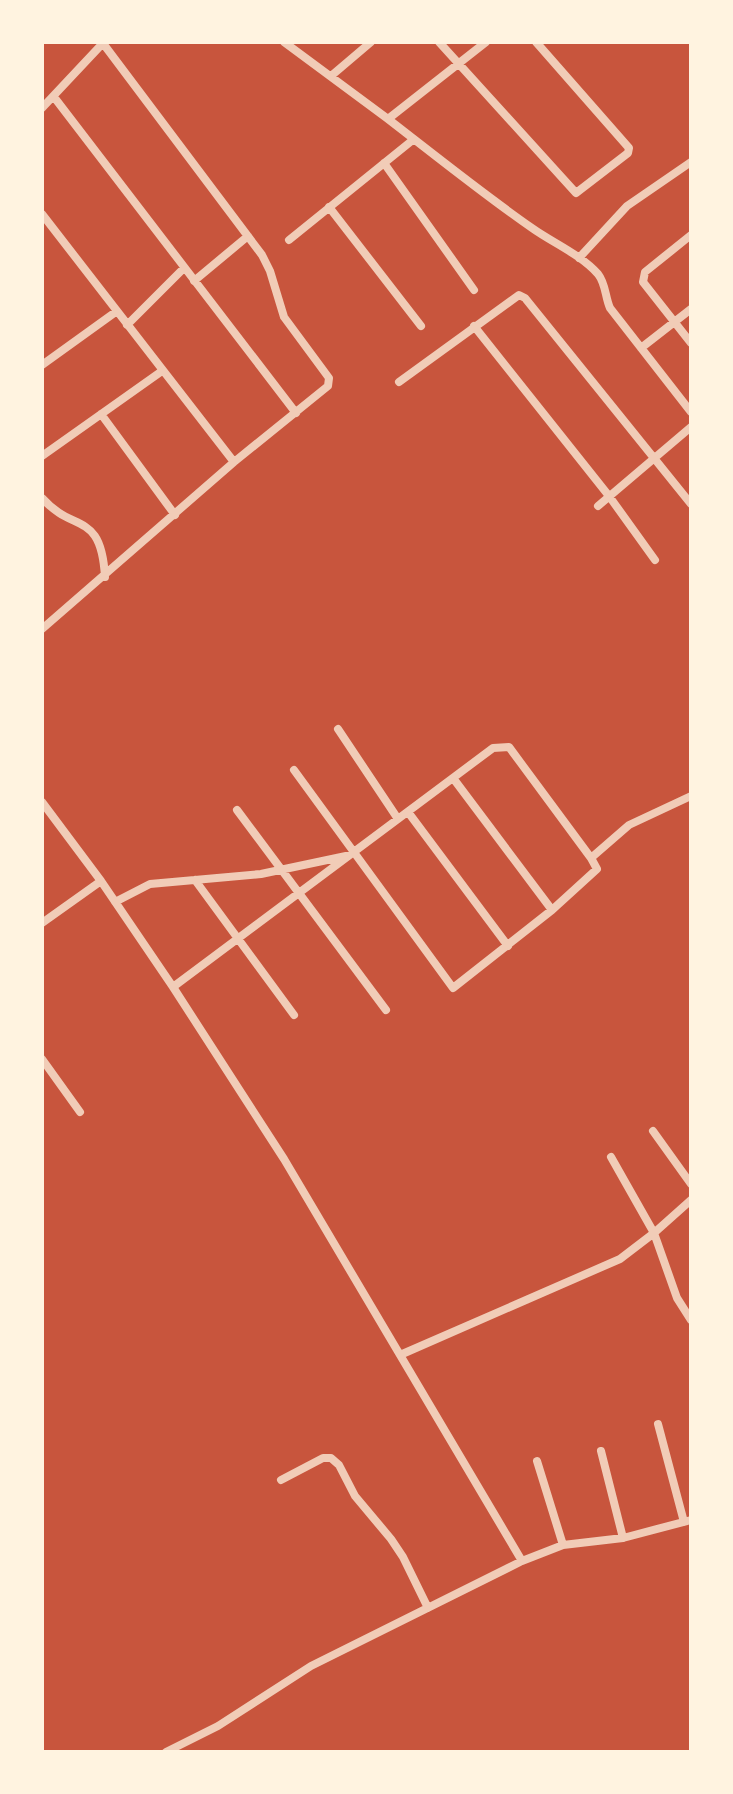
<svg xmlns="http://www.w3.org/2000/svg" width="733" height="1794" viewBox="0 0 733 1794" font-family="'Nunito Sans',sans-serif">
	<rect width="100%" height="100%" fill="#c8553d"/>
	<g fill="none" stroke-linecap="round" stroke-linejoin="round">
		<path stroke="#f1ccb7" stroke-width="8" d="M102,42L262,255L270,271L284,317L329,378L328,386L234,462
			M284,42L388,119L486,42
			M439,42L576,193L628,153L629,148L536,42
			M331,76L371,42
			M54,97L296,413
			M42,108L104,42
			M388,119C436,156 483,194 532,228C553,243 580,254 598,274C606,284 605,297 610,308L691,412
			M384,163L474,290
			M329,207L421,326
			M42,214L234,462L42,629
			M691,235L645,272L643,282L691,343
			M289,240L414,139
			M579,258L627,206L691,162
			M194,281L248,236
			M127,325L184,268
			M474,326L609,496L655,560
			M641,348L691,309
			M42,365L117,311
			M399,382L519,295L525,298L691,504
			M101,414L175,515
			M42,456L162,371
			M42,498C74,534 101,510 105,577
			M598,506L691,427
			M338,729L398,819
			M294,770L453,988L552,910L597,869L591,858L629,825L691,796
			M453,778L552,910
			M42,802L101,881L173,987L493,748L509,747L591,858
			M237,810L386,1010
			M408,812L508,946
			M195,880L294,1015
			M115,902L150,884L261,874L346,856
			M42,923L101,881
			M173,987L284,1159L522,1561
			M42,1059L80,1112
			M653,1131L691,1184
			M611,1157L654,1233L677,1298L691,1320
			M400,1355L620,1259L654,1233L691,1200
			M658,1424L684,1522
			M601,1451L623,1538
			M537,1461L563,1545
			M281,1480L323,1458H331L339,1465L355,1496L391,1539L403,1557L428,1608
			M166,1752L218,1726L311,1666L522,1561L563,1545L623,1538L691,1520"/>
	</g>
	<rect width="733" height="1794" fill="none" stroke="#fff3e0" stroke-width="88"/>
</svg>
